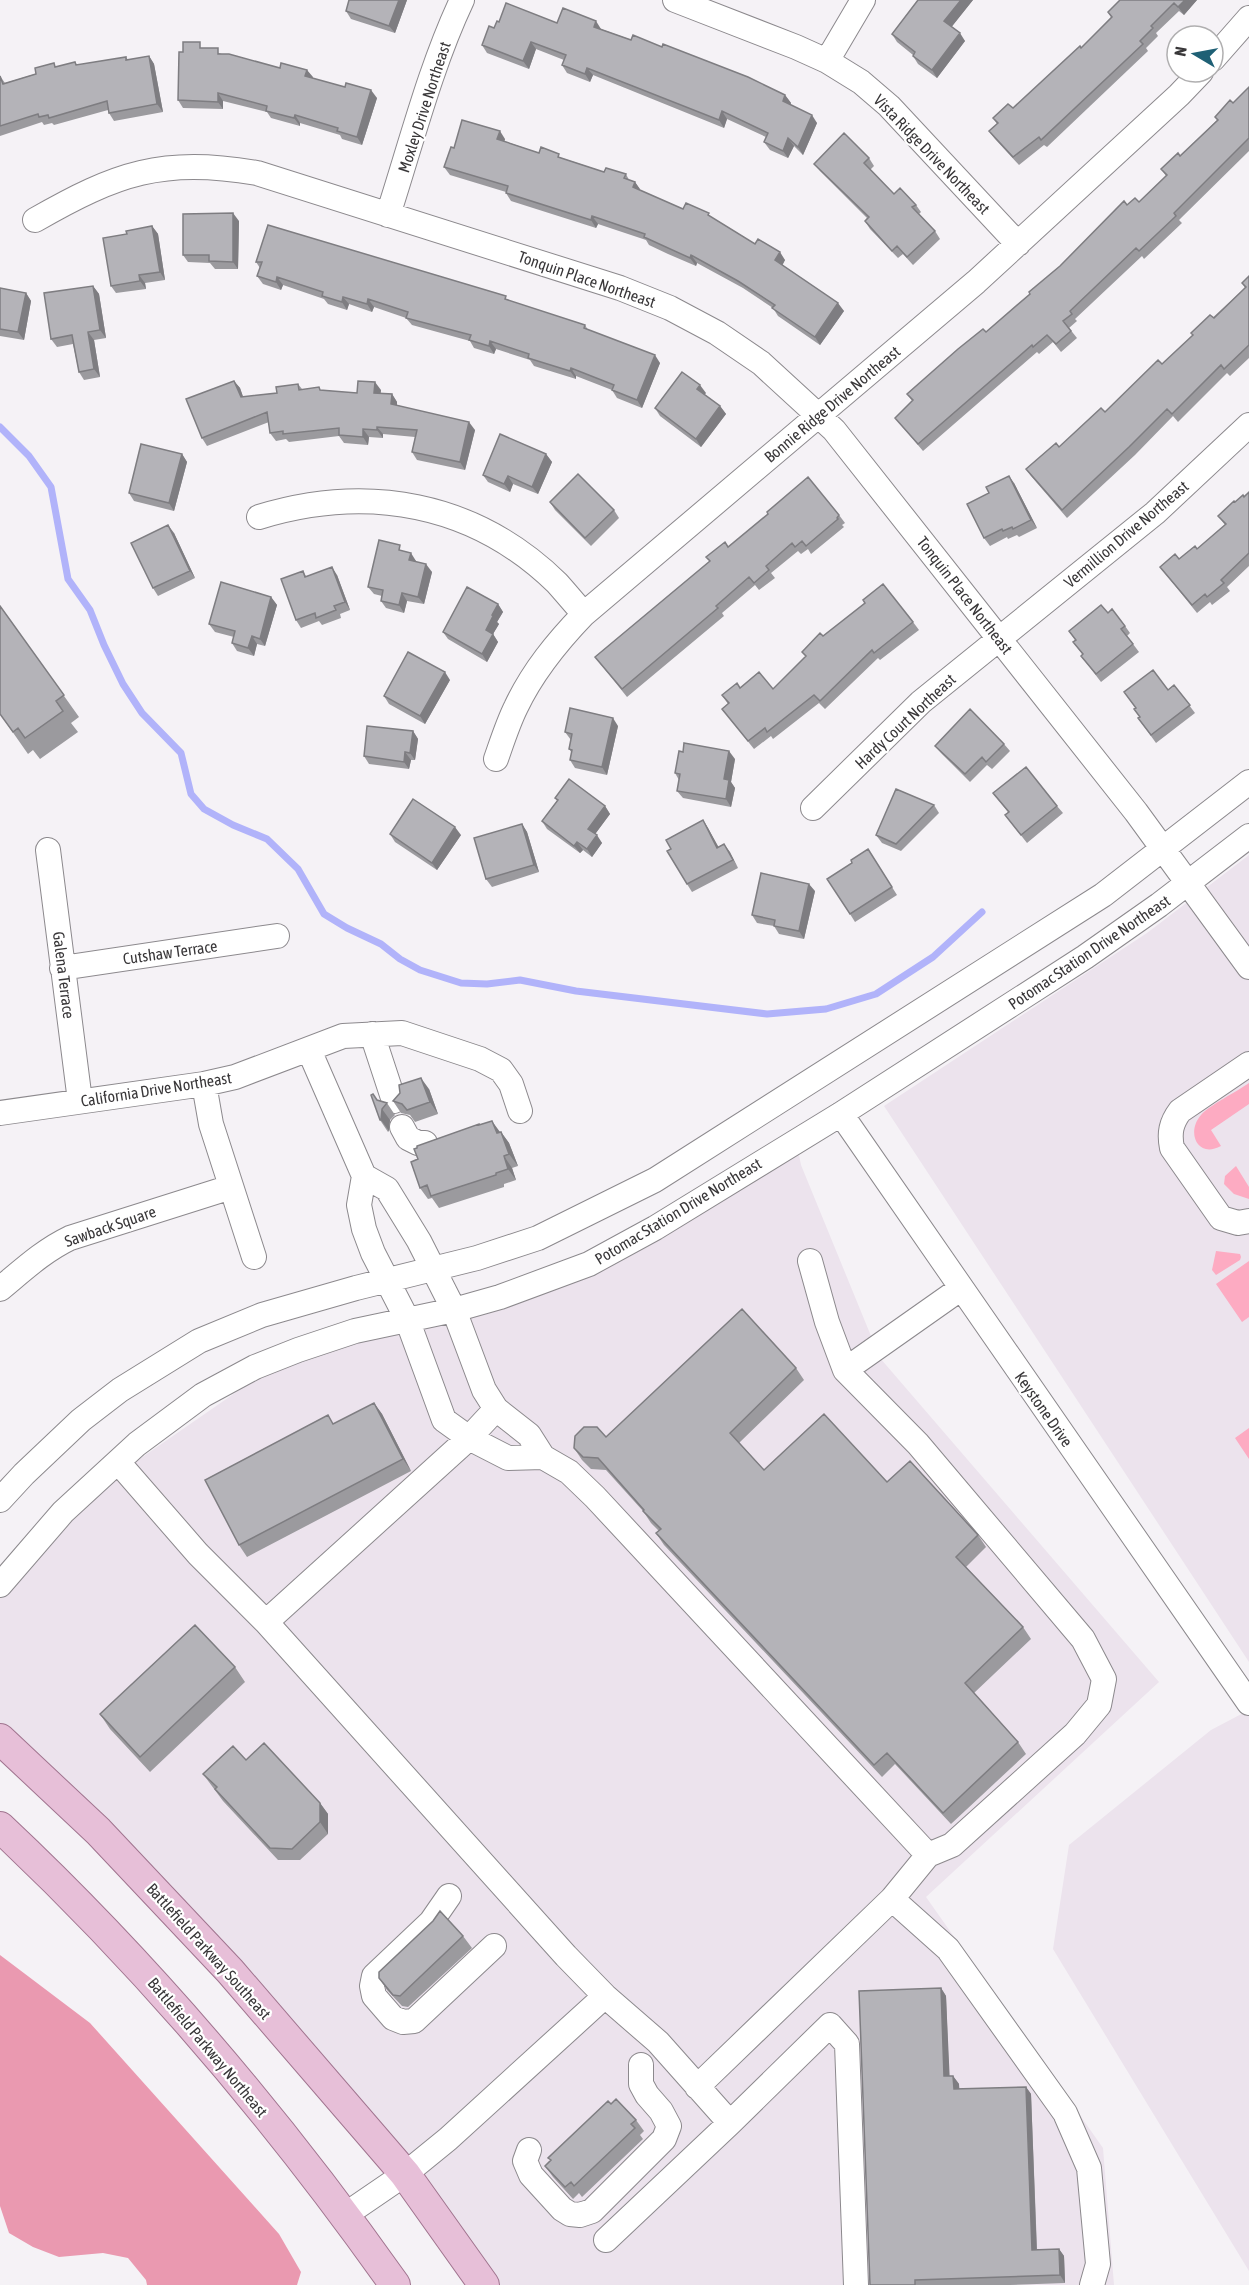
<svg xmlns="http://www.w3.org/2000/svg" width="1249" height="2285" viewBox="0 0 1249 2285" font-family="'Asap Condensed',sans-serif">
	<rect width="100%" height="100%" fill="#f5f2f6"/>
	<path fill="#ece3ed" d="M1249,855V1662L884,1106L1147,933Z
		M796,1140L801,1165L880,1358L1159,1682L926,1897L1103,2148L1114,2285H484L405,2174L0,1739V1585L63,1512L248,1384L355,1331L407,1319L655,1228Z
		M1249,1710V2271L1053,1949L1069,1845L1211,1730Z"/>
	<path fill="#fdabc2" d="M1249,1083V1104L1211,1130L1221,1146C1197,1159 1186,1132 1201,1115C1210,1105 1236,1092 1249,1083Z
		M1236,1166L1249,1187V1199L1234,1194L1224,1184L1225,1176Z
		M1216,1251L1240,1254L1241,1257L1240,1260L1216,1275L1212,1270Z
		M1249,1261V1317L1242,1322L1216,1284Z
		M1249,1428V1459L1235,1438Z"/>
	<path fill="#ea99b0" d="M0,1955L90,2023L279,2234L301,2272L297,2285H147L146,2280L128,2258L103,2253L59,2257L33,2247L9,2233L0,2206Z"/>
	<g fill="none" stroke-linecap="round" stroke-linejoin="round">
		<path stroke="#b1b3fa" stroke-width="7" d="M0,427L29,456L51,487L68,579L90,610L104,645L123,684L142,713L181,753L191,794L204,809L233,825L267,839L298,869L324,914L347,928L381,944L400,959L420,970L461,983L487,984L520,980L576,991L767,1014L826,1009L876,994L933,957L982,912"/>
		<g stroke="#8c898d" stroke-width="26">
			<path id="minor" d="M675,0L796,47L827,61L861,82L889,106L1018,244
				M1213,59L1249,18
				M827,61L863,0
				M388,215C411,144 430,68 462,0
				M35,220C117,173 162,157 257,173L620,288L670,308L717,333L761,363L834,430L1136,812L1249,967
				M259,517C367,484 474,502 557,583C566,593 575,604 584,614
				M496,759C502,742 508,723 516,707C533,671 557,642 584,614L976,282L1179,95L1201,72
				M813,808L921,702L1155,513L1249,425
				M48,850L80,1101
				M62,968L277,936
				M372,1034L394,1101
				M309,1050L364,1176
				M1249,1064L1180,1111C1171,1123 1169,1133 1172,1148L1221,1218L1238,1223L1249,1221
				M204,1084L211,1124L254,1257
				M0,1113L204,1084L235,1077L343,1036L402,1033L480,1059L501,1070L511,1084L520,1111
				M841,1114L1249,1703
				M402,1127L408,1138L418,1143H425
				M0,1289C23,1270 43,1251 70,1238L231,1187
				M845,1370L960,1289
				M543,1457L508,1458L469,1438L444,1420L407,1319L373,1253L364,1229L359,1205L364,1176L387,1189L419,1241L454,1310L484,1390L496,1409L529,1435L543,1457L569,1472L595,1497L928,1855
				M118,1462L198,1554L266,1622L566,1956L605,1996L658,2042L730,2123
				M0,1500L24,1474L81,1420L120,1390L199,1341L262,1315L356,1288L477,1258L538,1238L655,1180L1103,895L1249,782
				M0,1585L63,1512L137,1444L203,1395L255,1367L298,1350L355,1331L454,1310L500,1297L589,1264L655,1228L841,1114L1085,957L1159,905L1249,836
				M266,1622L469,1438L496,1409
				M449,1896L431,1922L374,1976L372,1986L374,1996L393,2018L403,2022L414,2021L494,1946
				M892,1899L948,1949L1065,2113L1089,2168L1098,2264L1092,2285
				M697,2087L892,1899L928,1855L952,1845L1075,1734L1099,1705L1104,1679L1083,1639L918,1444L845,1370L827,1322L810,1261
				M529,2150L525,2161L531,2175L562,2209L570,2214L580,2215L592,2211L664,2139L669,2126L661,2111L647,2095L641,2084V2065
				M345,2215L405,2174L448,2139L605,1996
				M606,2240L730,2123L830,2025L847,2044L856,2285"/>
		</g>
		<g stroke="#a0748f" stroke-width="32">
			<path id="major" d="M0,1739L98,1831L230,1971L405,2174L484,2285
				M0,1827C147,1965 279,2121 395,2285"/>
		</g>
		<use href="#minor" stroke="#fff" stroke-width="24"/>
		<use href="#major" stroke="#e7bfd8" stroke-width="30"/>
	</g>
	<path fill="#9b9a9e" d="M349,0H407L395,33L351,19L346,11Z
		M918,0H973L951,27L965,41L937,78L918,64L913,56V55L897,42L892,34Z
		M1120,0H1197L1184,15L1179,11L1156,33L1158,36L1146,48L1148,51L1047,147L1044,145L1019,165L995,139L989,131L997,124L993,118L1013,108L1081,48L1111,17L1108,12Z
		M499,22L557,23L601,29L785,95L791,103L790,105L817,123L803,155L794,146L788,158L770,150L764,142L766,137L727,119L724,128L593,75L590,82L567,73L562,65L564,60L536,49L529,69L487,53L482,45Z
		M204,48L222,54L280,68L307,70L312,78L377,98L362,145L342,139L340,135L300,123V126L271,118L267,112L223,101V109L183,108L178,100Z
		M149,56L154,64L163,112L114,121L109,113L108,110L54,125L52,123L44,125L42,122L0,136V76L5,83L75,62L77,65L126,57L128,60Z
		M1249,87V151L1179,220L1182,223L1144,259L1142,256L1075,319L1077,321L1069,328L1077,338L1061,352L1053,342L1039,354L1037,352L923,451L895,418L912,401L907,394L986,332L1030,294L1060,266L1127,205L1139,202L1166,176L1161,169L1180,156L1217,120L1215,117L1233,103Z
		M505,139L504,141L539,153L562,158L604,172L626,174L629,180L635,182L640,190L683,209L713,218L755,244L785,260L782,265L844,311L820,345L778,316L773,308L743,288L697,263L696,266L668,254L649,245L646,240L598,224L596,228L511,201L506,193V192L450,175L444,167L454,148Z
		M869,158L874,166L870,170L894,194L916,205L921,212L919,214L935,231L940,239L913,265L903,254L898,258L870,229L865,221L867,218L820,171L814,164Z
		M239,221L238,269H215L210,263L188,262L183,255Z
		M268,225L585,325L588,330L660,363L642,408L617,398L612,390L576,376V379L534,366L530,360L496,349L494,354L474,348L470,341L412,325L406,318L374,307L372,312L349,304L347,310L328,304L324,299L283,285L281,290L263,284L257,276L260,268L256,262Z
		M152,226L158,234L165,280L145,283L146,289L116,293L111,286L127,234Z
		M1249,276V358L1230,376L1227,373L1178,422L1173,416L1135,455L1067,518L1031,476L1026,469L1059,447L1105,412L1162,364L1245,288L1242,283Z
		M93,286L99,294L106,338L94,340L100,377L84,380L79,372L73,344L57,347L51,339Z
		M0,288L26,293L31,301L24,340L0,336Z
		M234,381L240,388L243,397L277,393L298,384L302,389L357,393L381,390L380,393L392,394L397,402V405L475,430L465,470L417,460L412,452L415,437L383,434V438L369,437L368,445L344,443L339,436L289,442L286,439L276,441L270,433L269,422L207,446L202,438Z
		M706,393L704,394L720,406L726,414L701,447L660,416L655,408Z
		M182,454L187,462L174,511L134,501L129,493Z
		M546,454L552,462L538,494L513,484L510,492L488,482L483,475Z
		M1014,483L1037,528L1019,537L1017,535L1008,539L1007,537L990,546L984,538Z
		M1249,492V566L1227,587L1230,591L1212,605L1210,602L1197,613L1160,567L1179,559L1197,549L1225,525L1218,516Z
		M550,502L614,510L619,518L591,546L555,510Z
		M839,515L845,523L842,525L844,527L811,554L808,549L801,554L798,551L771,573L775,578L759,590L755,585L722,613L724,616L627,697L595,657L728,547Z
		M174,533L195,578L158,596L153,588Z
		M405,552L416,561V562L432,572L424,604L407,601L404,613L386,608L381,601L382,596L374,594L368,587Z
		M303,571L306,576L337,575L350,610L340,614L341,618L322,625L319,621L301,628L296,620Z
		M271,597L277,605L265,646L257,644L254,656L237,651L232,643L234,637L215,632L209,624Z
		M498,604L503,612L497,622L499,624L493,634L498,642L487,662L448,639L443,632Z
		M0,606L79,717L71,723L78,732L40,759L33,750L28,754L0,714Z
		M1108,613L1125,626L1130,633L1127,636L1139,652L1101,682L1081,656L1083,655L1073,642L1075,640L1069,631Z
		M913,622L919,630L880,660L878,658L825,709L819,703L773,739L771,736L754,749L722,709L728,704L722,695L740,688L773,689L806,657L802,652L823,636Z
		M450,680L425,724L389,704L384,696Z
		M1174,685L1195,713L1156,743L1138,718L1168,690Z
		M618,726L607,775L575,768L570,760L572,753L569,749L571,740L565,732Z
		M413,731L418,739L415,760H411L409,769L369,764L364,756Z
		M1004,744L1010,751L992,769L987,765L970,782L941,753L935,746Z
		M735,759L731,782L735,788L731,807L683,798L677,791L679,780L675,773Z
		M993,793L1057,806L1063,813L1027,843L1005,815L1008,812Z
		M555,798L605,806L610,814L595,834L602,843L592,857L583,850L580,853L547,829L542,821L557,801Z
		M934,805L939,813L901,851L882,843L876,835Z
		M703,820L708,828L718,847L724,844L738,868L692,892L687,884L671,849Z
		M522,824L527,832L539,872L492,887L486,879Z
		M390,834L461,835L437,870L395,842Z
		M873,857L897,895L855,922L850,914Z
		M815,891L804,939L779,934L774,926L757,923L752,915Z
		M429,1089L438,1114L415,1122L410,1115L401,1113L393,1101Z
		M377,1100L387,1103L395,1115L390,1120L389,1131L388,1132L380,1120Z
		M480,1125L500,1132H501L509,1143L518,1166L512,1168L516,1180L504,1184V1187L439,1208L432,1198L428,1199L420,1188Z
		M796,1368L804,1380L739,1443L764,1470L887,1482L978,1535L986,1547L966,1567L1023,1627L1031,1639L974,1693L1018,1742L1026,1754L951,1824L895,1764L882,1777L664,1545L656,1533L659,1531L651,1523L643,1511L606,1470L591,1469L582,1460L574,1448Z
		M374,1403L382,1414L411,1471L247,1557L239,1545Z
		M235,1667L245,1682L150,1772L110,1729L100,1714Z
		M246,1760L320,1803L328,1814V1834L300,1860H278L223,1801L203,1774Z
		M463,1936L472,1948L408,2007L402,2006L387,1990L379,1978Z
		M941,1988L946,1996L949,2076H953L959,2084V2089L1026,2087L1031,2094L1037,2249H1059L1064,2256L1065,2283L1010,2285H870Z
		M611,2104L636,2120L644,2131L640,2135L643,2139L582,2197L579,2193L573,2199L553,2177L545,2166Z"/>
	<path fill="#7e7d81" d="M399,0H407L395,33L389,26Z
		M961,0H973L950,29L944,21Z
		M1185,0H1197L1184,15L1178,7Z
		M596,21L601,29L599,34L594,27Z
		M960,33L965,41L937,78L932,70Z
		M531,42L536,49L529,69L523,61Z
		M149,56L154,64L163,112L157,104Z
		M587,68L593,75L590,82L585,74Z
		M307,70L313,77L311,84L305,76Z
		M371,90L377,98L362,145L357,137Z
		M218,93L223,101V109L218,102Z
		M785,95L791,103L788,109L783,101Z
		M722,111L727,119L724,128L719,120Z
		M295,115L300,123V126L294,118Z
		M812,115L817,123L803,155L798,147Z
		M500,131L505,139L503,147L497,139Z
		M788,138L794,146L788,158L783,151Z
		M635,182L640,189L639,195L633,187Z
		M233,213L239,221L238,269L233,262Z
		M592,216L598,224L596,228L591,220Z
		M152,226L158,234L165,280L160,272Z
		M780,252L785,260L781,268L775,260Z
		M691,255L697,263L696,266L690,258Z
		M139,275L145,283L146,289L140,281Z
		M277,277L283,285L281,290L276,282Z
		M93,286L99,294L106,338L100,330Z
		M26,293L31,301L24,340L18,332Z
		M343,297L349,304L347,310L342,302Z
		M368,299L374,307L372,312L367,304Z
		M838,303L844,311L820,345L815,337Z
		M88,332L94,340L100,377L94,369Z
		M490,341L496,349L494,354L489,346Z
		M655,355L660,363L642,408L637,400Z
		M571,368L576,376V379L570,371Z
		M234,381L240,388L246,405L241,397Z
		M375,382L381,390L380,401L374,393Z
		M700,385L706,393L703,397L697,389Z
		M392,394L397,402V412L391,404Z
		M720,406L726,414L701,447L696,439Z
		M469,422L475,430L465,470L460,462Z
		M377,427L383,434V438L377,430Z
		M363,429L369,437L368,445L363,437Z
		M182,454L187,462L174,511L169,503Z
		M546,454L552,462L538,494L532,487Z
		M508,476L513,484L510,492L504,484Z
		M1009,476L1014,483L1037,528L1031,520Z
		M168,525L174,533L195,578L190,571Z
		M411,553L416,561L415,568L409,560Z
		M426,564L432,572L424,604L418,597Z
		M332,567L337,575L350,610L345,602Z
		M402,593L407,601L404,613L399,605Z
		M271,597L277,605L265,646L260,639Z
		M498,604L503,612L497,622L499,624L493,634L498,642L487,662L482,654L486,630L492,615Z
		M252,636L257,644L254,656L248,648Z
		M445,672L450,680L425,724L420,716Z
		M613,718L618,726L607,775L602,767Z
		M413,731L418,739L415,760L410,753Z
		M729,751L735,759L731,782L735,788L731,807L726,799L724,779Z
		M405,752L411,760L409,769L404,762Z
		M605,806L610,814L593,837L588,829Z
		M703,820L708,828L723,855L717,848Z
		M522,824L527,832L539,872L534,865Z
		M455,827L461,835L437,870L432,863Z
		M597,835L602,843L592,857L587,849Z
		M577,842L583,850L580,853L574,846Z
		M724,844L730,852L738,868L733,860Z
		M809,884L815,891L804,939L799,931Z
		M421,1078L429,1089L438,1114L430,1102Z
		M382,1109L390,1120L389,1131L381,1120Z
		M492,1121L500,1132L497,1133Z
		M501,1132L509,1143L518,1166L509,1154Z
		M504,1156L512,1168L516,1180L508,1169Z
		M374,1403L382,1414L411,1471L403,1459Z
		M320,1803L328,1814V1834L320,1822Z
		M941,1988L946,1996L950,2084L944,2076Z
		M953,2076L959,2084L960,2097L954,2089Z
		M1026,2087L1031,2094L1037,2257L1032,2250Z
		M1059,2249L1064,2256L1065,2283L1060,2275Z"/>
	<path fill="#b4b3b8" stroke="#7e7d81" stroke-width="1.5" d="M349,0H399L389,26L346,11Z
		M918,0H961L944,21L960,33L932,70L913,56L915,52L892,34Z
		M1120,0H1185L1178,7L1174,3L1151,26L1153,28L1140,41L1143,44L1041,140L1039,137L1013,157L989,131L998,123L993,118L1008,104L1013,108L1080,46L1081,48L1112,17L1108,12Z
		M506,3L557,23L563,8L596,21L594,27L631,40L633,35L662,47L663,44L748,77L785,95L783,101L812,115L798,147L788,138L783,151L764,142L768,133L722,111L719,120L587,68L585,74L562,65L566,55L531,42L523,61L482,45L489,26L494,28L497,21L499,22Z
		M183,42H200V48H218V54H229L280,68L281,63L307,70L305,76L345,87L346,83L371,90L357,137L337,131L338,128L295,115L294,118L266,111L267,106L218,93V102L178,100L179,52H183Z
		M149,56L157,104L109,113L107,101L49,118L48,115L39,117L38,114L0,126V76L3,84L36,74L35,68L54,63L55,67L75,62L76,65L126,57V60Z
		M1249,87V138L1174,213L1176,216L1139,251L1136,248L1070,311L1072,314L1063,321L1071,331L1056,344L1047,335L1033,347L1032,345L918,444L895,418L913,400L907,394L958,349L983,329L986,332L1030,294L1029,292L1060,266L1124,201L1127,205L1135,198L1139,202L1167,175L1161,169L1178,153L1180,156L1218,120L1215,117L1230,100L1233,103Z
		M462,120L500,131L497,139L539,153L541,147L559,154L558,157L604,172L606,168L626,174L624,178L635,182L633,187L683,209L686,203L709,213L708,215L755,244L758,239L780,252L775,260L838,303L815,337L772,308L775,305L738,281L691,255L690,258L644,237L645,234L592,216L591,220L506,193L508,186L444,167L451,147L454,148Z
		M844,133L869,158L864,163L894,194L900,188L916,205L912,207L935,231L907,257L897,246L892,251L865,221L869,217L814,164Z
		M233,213V262L209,261V255H183V214Z
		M268,225L506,296L505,299L585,325L584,328L655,355L637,400L612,390L614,385L571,368L570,371L528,358L529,354L490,341L489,346L469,340L471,335L406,318L408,312L368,299L367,304L343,297L342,302L322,296L323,292L277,277L276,282L257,276L262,262H256Z
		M152,226L160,272L139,275L140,281L111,286L103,238L127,234L126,231Z
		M1249,276V345L1224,369L1221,365L1172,414L1167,409L1129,447L1062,510L1026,469L1056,443L1059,447L1101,408L1105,412L1158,360L1162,364L1193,335L1191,333L1210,315L1214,318L1246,287L1242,283Z
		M93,286L100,330L88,332L94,369L79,372L72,335L51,339L44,293Z
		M0,288L26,293L18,332L0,329Z
		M682,372L700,385L697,389L720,406L696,439L655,408Z
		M234,381L241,397L277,393L276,387L298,384L299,390L319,387L320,390L357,393L358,381L375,382L374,393L392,394L391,404L469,422L460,462L412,452L417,430L377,427V430L363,429V437L339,435V428L283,434V431L270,433L267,412L202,438L186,399Z
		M500,434L546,454L532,487L508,476L504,484L483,475Z
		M141,444L182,454L169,503L129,493Z
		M578,474L614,510L585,538L550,502Z
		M1009,476L1031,520L1013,529L1012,527L1003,531L1002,529L984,538L967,504L989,493L986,487Z
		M808,477L839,515L837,518L838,519L806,546L802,541L795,547L792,543L766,566L769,570L754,583L749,577L716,606L718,608L622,689L595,657L710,561L706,557L725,542L728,547L768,514L767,512Z
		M1249,492V553L1221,580L1224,583L1207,597L1205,594L1192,605L1160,567L1175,554L1179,559L1195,546L1197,549L1226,524L1218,516L1234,501L1235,502L1243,495L1244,497Z
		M168,525L190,571L153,588L131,543Z
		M379,540L400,545L399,550L411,553L409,560L426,564L418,597L402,593L399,605L381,601L383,590L368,587Z
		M332,567L345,602L334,606L336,610L316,618L315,613L296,620L281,579L303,571L305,577Z
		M221,582L271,597L260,639L252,636L248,648L232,643L235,631L209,624Z
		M883,584L913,622L874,653L872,650L820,701L814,695L767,732L765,728L748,741L722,709L729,703L722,695L737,683L740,688L759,672L773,689L806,656L802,652L820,633L823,636L865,603L863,600Z
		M467,587L498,604L492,615L493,616L486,630L493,634L482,654L443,632Z
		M1101,605L1108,613L1112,609L1125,626L1121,629L1133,644L1096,674L1081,656L1083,654L1073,642L1076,640L1069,631Z
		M0,606L64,695L56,701L63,711L25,738L18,728L13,732L0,714Z
		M408,652L445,672L420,716L384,696Z
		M1153,670L1168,690L1174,685L1190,705L1151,735L1138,718L1140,717L1134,709L1136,708L1124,692Z
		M570,708L613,718L602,767L570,760L572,750L569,749L572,734L565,732Z
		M970,709L1004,744L986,762L982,757L965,774L935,746Z
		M367,726L413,731L410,753L405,752L404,762L364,756Z
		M684,743L729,751L724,779L729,780L726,799L677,791L680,774L675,773L679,751L683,752Z
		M1026,767L1057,806L1021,835L1005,815L1009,812L993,793Z
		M569,779L605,806L588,829L597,835L587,849L577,842L574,846L542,821L558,800L555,798Z
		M896,789L934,805L896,844L876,835Z
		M413,799L455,827L432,863L390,834Z
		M703,820L717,848L724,844L733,860L687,884L667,851L671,849L666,840Z
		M522,824L534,865L486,879L474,838Z
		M868,849L892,887L850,914L827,879L852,863L851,860Z
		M761,873L809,884L799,931L774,926L775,920L752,915Z
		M421,1078L430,1102L407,1110L402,1104L393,1101L400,1093L399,1085Z
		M373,1094L377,1100L387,1103L382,1109L381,1120H380L371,1095Z
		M492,1121L497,1133L501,1132L509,1154L504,1156L508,1169L496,1173V1175L431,1196L427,1185L420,1188L411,1162L418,1159L414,1149L417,1148V1146L479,1124V1125Z
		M742,1309L796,1368L730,1433L764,1470L824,1414L887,1482L910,1461L978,1535L956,1557L1023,1627L965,1683L1018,1742L943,1813L887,1753L874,1765L656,1533L661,1529L643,1511L644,1510L598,1458L583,1457L574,1448L575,1436L584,1427H597L606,1437Z
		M374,1403L403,1459L239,1545L205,1480L328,1415L333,1424Z
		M195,1625L235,1667L140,1757L100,1714Z
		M264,1743L320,1803V1822L292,1849L270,1848L215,1789L217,1787L203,1774L233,1746L246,1760Z
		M440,1911L463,1936L400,1996L393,1995L379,1978V1972L433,1921Z
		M941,1988L944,2076H953L954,2089L1026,2087L1032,2250L1059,2249L1060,2275L915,2280V2285H870L859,1991Z
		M616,2099L636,2120L631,2124L635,2128L574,2186L571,2182L565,2187L545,2166L551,2160L548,2158L608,2101L611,2104Z"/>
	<g text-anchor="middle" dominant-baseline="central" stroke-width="4.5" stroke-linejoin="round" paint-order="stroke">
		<g font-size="16" fill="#393739" stroke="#fff">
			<text transform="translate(424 107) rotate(-72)">Moxley Drive Northeast</text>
			<text transform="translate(932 154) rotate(46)">Vista Ridge Drive Northeast</text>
			<text transform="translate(587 279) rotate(19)">Tonquin Place Northeast</text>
			<text transform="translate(832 404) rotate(-40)">Bonnie Ridge Drive Northeast</text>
			<text transform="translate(1126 534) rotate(-40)">Vermillion Drive Northeast</text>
			<text transform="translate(965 595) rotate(52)">Tonquin Place Northeast</text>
			<text transform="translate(905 721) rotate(-43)">Hardy Court Northeast</text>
			<text transform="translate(170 952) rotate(-8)">Cutshaw Terrace</text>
			<text transform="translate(1089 952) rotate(-34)">Potomac Station Drive Northeast</text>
			<text transform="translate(64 975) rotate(83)">Galena Terrace</text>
			<text transform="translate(156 1089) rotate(-9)">California Drive Northeast</text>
			<text transform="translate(678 1211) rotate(-31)">Potomac Station Drive Northeast</text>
			<text transform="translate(110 1226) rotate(-19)">Sawback Square</text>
			<text transform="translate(1044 1409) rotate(55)">Keystone Drive</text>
			<text transform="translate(209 1951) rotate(48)">Battlefield Parkway Southeast</text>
			<text transform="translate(208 2047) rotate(50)">Battlefield Parkway Northeast</text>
		</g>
	</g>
	<g transform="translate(1195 54) rotate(280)"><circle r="28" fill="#ffffff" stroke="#b0afb0" stroke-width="1.5"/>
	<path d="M0-4.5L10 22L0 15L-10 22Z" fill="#1f6075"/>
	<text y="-9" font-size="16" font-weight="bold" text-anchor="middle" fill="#393739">N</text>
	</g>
</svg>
